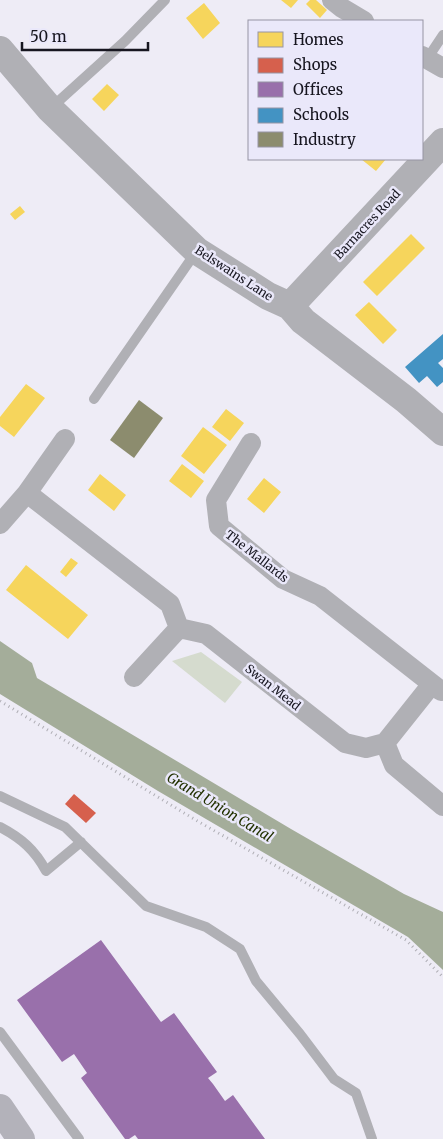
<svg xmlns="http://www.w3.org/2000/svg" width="443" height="1139" viewBox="0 0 443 1139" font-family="Merriweather,serif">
	<rect width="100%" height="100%" fill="#eeecf6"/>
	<path fill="#d5dbce" d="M201,652L242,682L225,703L172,661Z"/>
	<path fill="#a4ad9a" d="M0,641L32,663L37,678L291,829L404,894L443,912V970L408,937L158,791L0,694Z"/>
	<path fill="#f6d55c" d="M281,0H298L291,8Z
		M310,0H316L327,10L320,18L306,4Z
		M204,3L220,23L203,39L186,18Z
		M107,84L119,95L104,111L92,99Z
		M361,159H386L376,171Z
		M20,206L25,212L15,220L10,214Z
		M411,234L425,248L377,296L363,282Z
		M369,302L397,330L383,344L355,315Z
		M26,384L45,398L14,437L0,426V417Z
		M226,409L244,423L230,441L212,427Z
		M203,427L227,445L204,474L181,456Z
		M182,464L204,481L191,498L169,481Z
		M100,474L126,495L114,511L88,490Z
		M264,478L281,492L264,513L247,499Z
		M71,558L78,563L66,577L60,572Z
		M26,565L88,615L68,639L6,590Z"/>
	<path fill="#d6604d" d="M74,794L96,813L86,823L65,804Z"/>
	<path fill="#9970ab" d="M101,940L161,1022L174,1013L217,1072L208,1078L213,1084L225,1101L233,1095L265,1139H138L135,1135L129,1139H125L81,1078L87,1073L74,1054L62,1062L17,1000Z"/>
	<path fill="#4393c3" d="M443,334V359L438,363L443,368V382L437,387L427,376L419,383L405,367Z"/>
	<path fill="#8c8c6e" d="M139,400L163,418L134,458L110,440Z"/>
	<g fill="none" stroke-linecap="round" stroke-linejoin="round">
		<path stroke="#afaeb5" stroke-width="3" stroke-dasharray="1 4" stroke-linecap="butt" d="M0,701L199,822L406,940L443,977"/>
		<path stroke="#b0b0b5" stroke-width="10" d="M427,59L443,35
			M51,108L125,41L165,0
			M94,399L196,252
			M0,796L65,827L146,906L206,927L240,949L256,981L300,1034L334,1079L356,1093L372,1139
			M0,827C21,838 35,850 46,871L81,842
			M0,1032L79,1139"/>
		<path stroke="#b0b0b5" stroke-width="20" d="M332,0L342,8L364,21
			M422,56L443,68
			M251,443L216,500L219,526L283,579L320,596L441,691
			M27,493L170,604L179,628L206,634L345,743L366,748L385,743L432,684
			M0,524L27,493L65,439
			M134,677L179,628
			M385,743L394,765L443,806"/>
		<path stroke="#b0b0b5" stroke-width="28" d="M0,50L50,109L197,251L268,296L290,306L303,321L406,400L443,432
			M290,306L443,142"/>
		<path stroke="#b3b2ba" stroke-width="28" d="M0,1108L21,1139"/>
	</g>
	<g text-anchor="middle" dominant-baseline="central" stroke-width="5" stroke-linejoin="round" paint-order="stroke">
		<g font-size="12" fill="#171620" stroke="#eae8fa">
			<text transform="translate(367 224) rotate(-47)">Barnacres Road</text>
			<text transform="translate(234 273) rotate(33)">Belswains Lane</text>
			<text transform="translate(257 556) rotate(38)">The Mallards</text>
			<text transform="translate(273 687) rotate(38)">Swan Mead</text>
		</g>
		<g font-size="14" font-style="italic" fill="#223100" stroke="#eae8fa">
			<text transform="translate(220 807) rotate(31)">Grand Union Canal</text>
		</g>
	</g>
	<rect x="248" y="20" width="175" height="140" fill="#eae8fa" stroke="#9694a3"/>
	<rect x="258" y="32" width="25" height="15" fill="#f6d55c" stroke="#9694a3"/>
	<text x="293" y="45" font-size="15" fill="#171620">Homes</text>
	<rect x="258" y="58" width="25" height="15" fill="#d6604d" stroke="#9694a3"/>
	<text x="293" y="70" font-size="15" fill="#171620">Shops</text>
	<rect x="258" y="82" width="25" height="15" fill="#9970ab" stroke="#9694a3"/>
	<text x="293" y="95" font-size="15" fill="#171620">Offices</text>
	<rect x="258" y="108" width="25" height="15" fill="#4393c3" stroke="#9694a3"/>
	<text x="293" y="120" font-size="15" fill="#171620">Schools</text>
	<rect x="258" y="132" width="25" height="15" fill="#8c8c6e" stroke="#9694a3"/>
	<text x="293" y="145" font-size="15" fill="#171620">Industry</text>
	<path d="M22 42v8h126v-8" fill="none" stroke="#171620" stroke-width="2.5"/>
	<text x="30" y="42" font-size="15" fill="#171620" stroke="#eae8fa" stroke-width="4" paint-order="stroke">50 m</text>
</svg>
